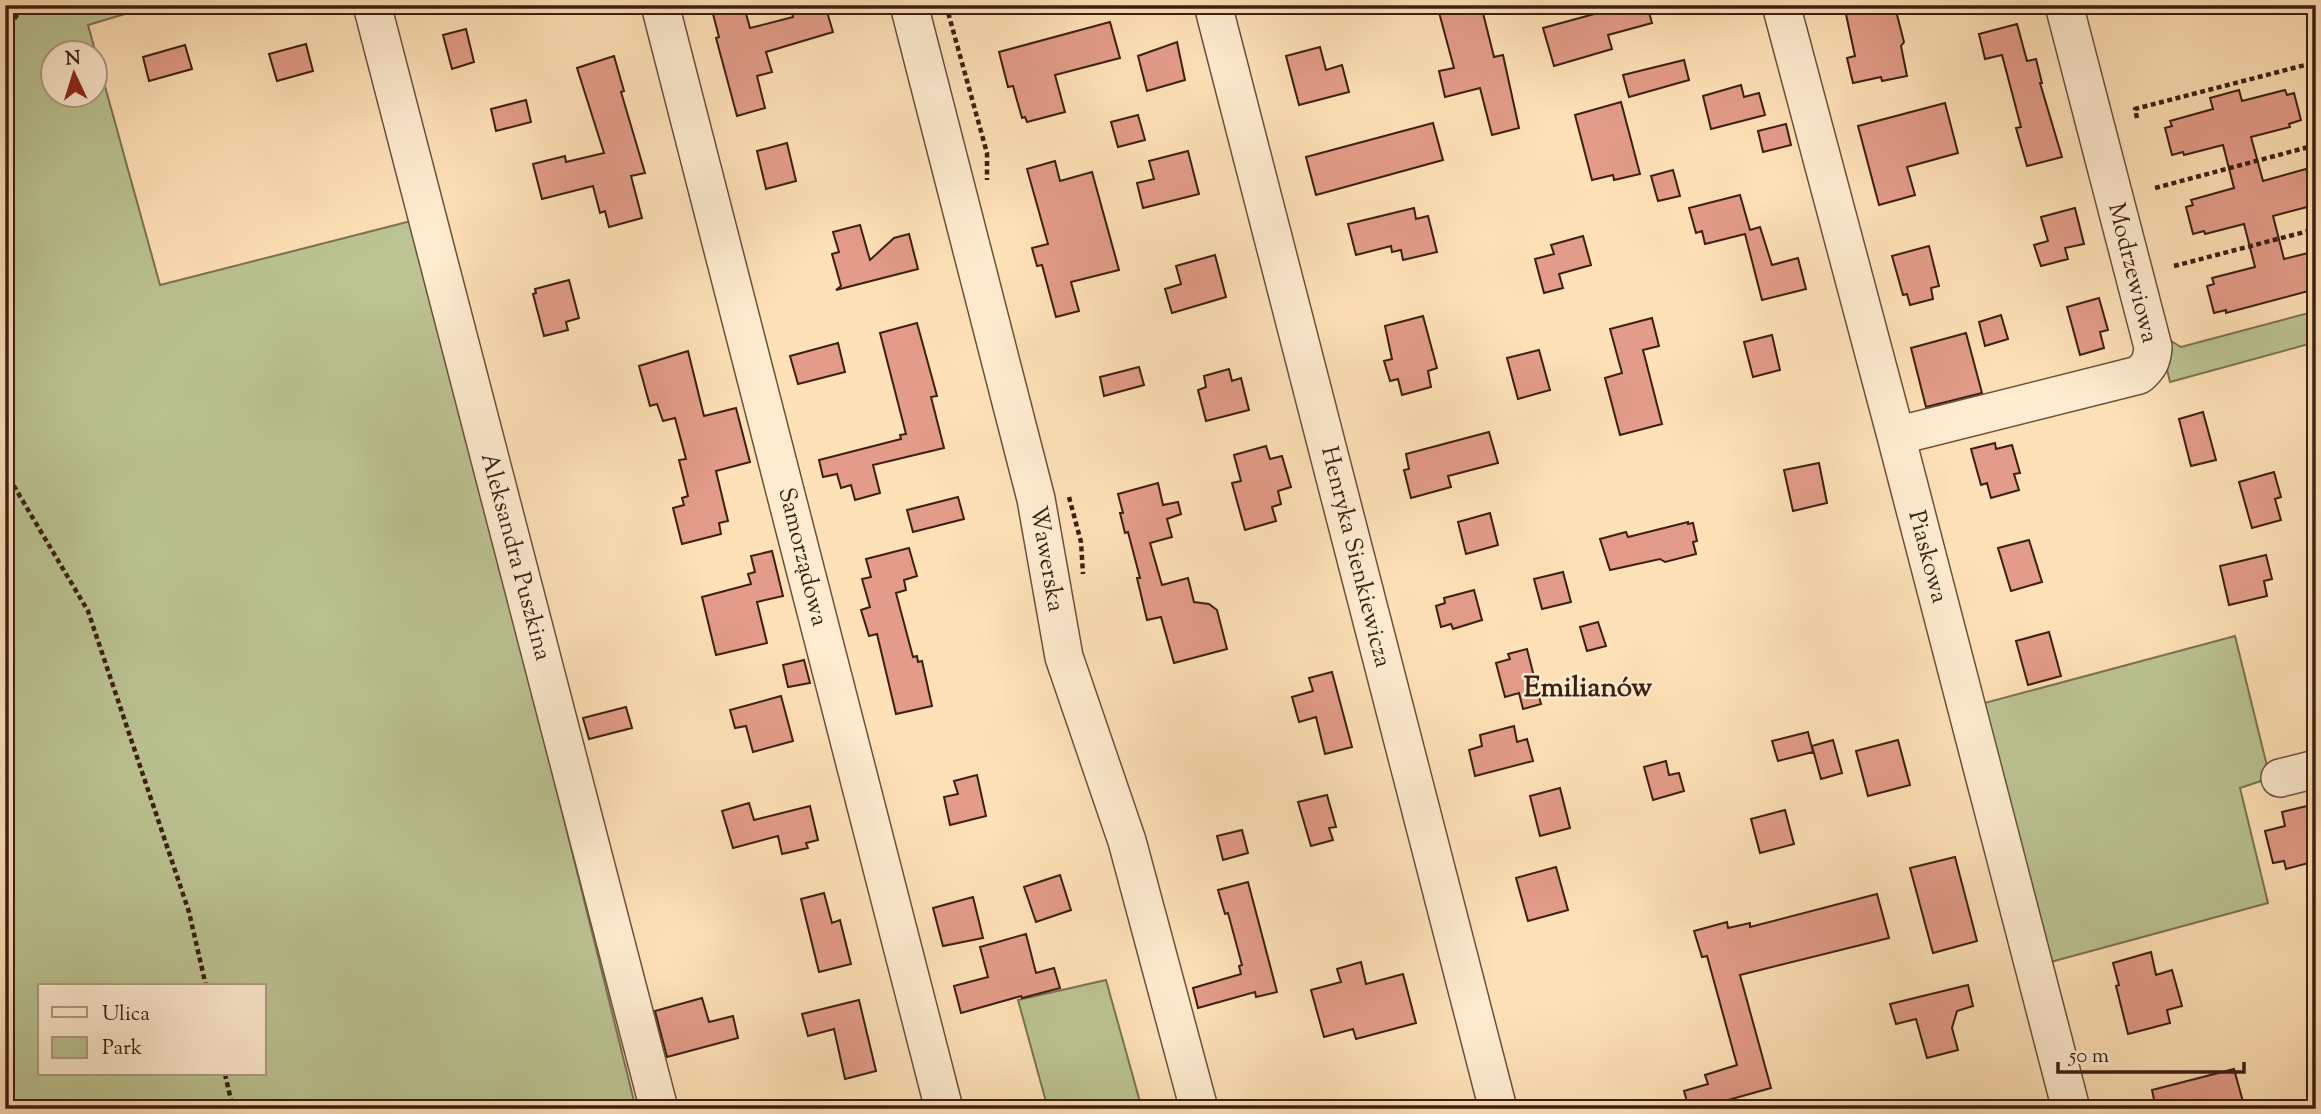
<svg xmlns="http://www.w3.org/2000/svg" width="2321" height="1114" viewBox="0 0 2321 1114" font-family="'Sorts Mill Goudy',serif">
	<rect width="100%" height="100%" fill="#ffe1b7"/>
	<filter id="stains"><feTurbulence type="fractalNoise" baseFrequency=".00286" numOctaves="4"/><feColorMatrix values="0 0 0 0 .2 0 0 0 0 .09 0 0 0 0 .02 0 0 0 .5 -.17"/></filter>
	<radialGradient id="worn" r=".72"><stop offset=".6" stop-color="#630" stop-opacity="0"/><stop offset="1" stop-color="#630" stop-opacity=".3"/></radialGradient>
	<path fill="#bbc492" stroke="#7c7252" stroke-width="2" fill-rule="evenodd" d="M5,5H155L88,25L160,285L415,220L636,1109H5ZM52,52H94V94H52ZM40,986H264V1074H40Z
		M2316,311V342L2170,382L2158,333L2181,347Z
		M2235,636L2270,778L2240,788L2268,903L2047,963L1981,704Z
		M1106,980L1142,1109H1048L1018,1000Z"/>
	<path fill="#e39c89" stroke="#3c1f13" stroke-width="2" d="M790,5H825L833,32L766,52L772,72L757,76L765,108L737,116L716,38L719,37L713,14L744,6L750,28L793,17Z
		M1437,5H1481L1494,57L1503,55L1519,128L1492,135L1480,88L1445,97L1439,71L1454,68Z
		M1627,5H1647L1652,23L1608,35L1612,49L1554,66L1543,28Z
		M1844,5H1879L1881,10L1895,7L1904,42L1901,46L1907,76L1882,81L1881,77L1853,83L1847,58L1855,56Z
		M1110,22L1120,58L1055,75L1065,112L1027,122L1025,117L1022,118L1013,86L1008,87L999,52Z
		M2017,24L2027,61L2036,59L2042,83H2040L2062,157L2027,166L2016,128L2021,127L2002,55L1985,59L1979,34Z
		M466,29L474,62L452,69L443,35Z
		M1177,42L1185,80L1147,91L1138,56Z
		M306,44L313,71L277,81L269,54Z
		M185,45L192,69L149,81L143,57Z
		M1320,47L1326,70L1342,65L1349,92L1299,105L1286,56Z
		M614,56L624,91L621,92L645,173L631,176L642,218L609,227L605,211L600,213L593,186L542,199L533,164L565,156L566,162L604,153L577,68Z
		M1684,60L1689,80L1629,97L1623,75Z
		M1741,85L1744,97L1759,93L1765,115L1711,129L1703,96Z
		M2239,90L2242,101L2285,90L2287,95L2294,93L2301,120L2289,124L2290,127L2251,137L2263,181L2306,169L2308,174L2316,172V201L2310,203L2311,206L2273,216L2284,259L2316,251V289L2226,313V310L2214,313L2207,286L2214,284L2212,278L2255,267L2244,224L2205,234L2204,231L2193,234L2186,207L2193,205L2191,200L2234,188L2223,145L2184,155L2183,152L2172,155L2165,128L2172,126L2170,121L2213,109L2210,98Z
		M526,100L531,122L496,131L491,109Z
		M1621,102L1640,174L1614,180L1613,175L1592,180L1575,115Z
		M1945,103L1958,153L1907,167L1915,195L1879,205L1858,126Z
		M1138,115L1145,140L1118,147L1111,122Z
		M1433,123L1443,160L1316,195L1306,157Z
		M1786,124L1791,145L1763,152L1758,131Z
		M787,143L796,181L766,189L757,151Z
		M1188,151L1199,194L1143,208L1137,183L1154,179L1149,161Z
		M1055,161L1060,181L1092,172L1119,270L1071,282L1079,311L1056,317L1042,265L1037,266L1032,248L1048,244L1027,169Z
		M1673,170L1680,196L1658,201L1651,176Z
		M1740,195L1750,230L1760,227L1772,265L1798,258L1806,289L1762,300L1745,234L1705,244L1702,231L1696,233L1689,208Z
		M1414,208L1416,219L1428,216L1437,252L1403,260L1401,250L1392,252L1391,246L1356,255L1348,224Z
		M2075,208L2084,244L2065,248L2068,259L2041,266L2034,245L2048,241L2041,217Z
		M860,225L870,260L894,238L909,234L918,269L836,290L841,286L832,254L839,252L833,232Z
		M1583,236L1591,265L1559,274L1563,288L1544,293L1535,259L1554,254L1551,245Z
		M1929,246L1939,286L1931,288L1933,299L1910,305L1907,294L1903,295L1892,256Z
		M1215,255L1226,297L1172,313L1165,289L1181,284L1176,266Z
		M569,280L579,318L566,322L568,330L544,336L533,294L536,293L535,289Z
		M2099,298L2108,330L2100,332L2104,348L2080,355L2067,307Z
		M2001,315L2008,339L1985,346L1979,322Z
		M1423,316L1437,368L1428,371L1431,387L1402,395L1398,379L1390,381L1384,361L1392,359L1385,326Z
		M1652,318L1659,346L1643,350L1662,424L1620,435L1605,378L1622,373L1610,329Z
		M917,323L937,396L931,397L944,448L873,465L880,493L855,500L851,485L841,488L837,474L823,477L819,460L901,439L900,435L906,434L880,333Z
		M1966,333L1982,393L1926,407L1911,348Z
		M1772,335L1780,370L1753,377L1744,342Z
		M838,343L845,372L798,384L790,356Z
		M1539,350L1550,390L1518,399L1507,358Z
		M688,351L704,416L736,408L750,462L716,471L728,521L719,523L721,534L682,544L673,508L684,505L682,498L688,496L679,460L686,459L675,418L663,421L657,404L650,406L639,366Z
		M1139,367L1144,385L1104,396L1100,377Z
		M1229,369L1232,381L1241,378L1249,410L1206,421L1198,390L1206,387L1204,376Z
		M2203,412L2216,460L2191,466L2179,419Z
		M1489,432L1498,463L1448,476L1451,487L1411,498L1404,470L1409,469L1406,454Z
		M1995,443L1996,449L2012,445L2020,473L2014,474L2019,490L1991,498L1987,483L1981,485L1971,449Z
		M1266,446L1270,459L1282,456L1291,487L1278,491L1281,504L1272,507L1276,521L1245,530L1232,483L1241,481L1234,455Z
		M1819,463L1827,503L1793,511L1784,470Z
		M2274,472L2281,497L2275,499L2281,520L2252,528L2239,482Z
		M1158,483L1163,505L1178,502L1181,514L1167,519L1172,537L1150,543L1162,585L1188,578L1194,602L1209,604L1217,610L1227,649L1174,663L1161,617L1147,620L1137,578H1140L1128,532L1125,533L1120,513H1123L1118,494Z
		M958,497L964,519L913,532L907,510Z
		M1490,513L1498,545L1466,554L1458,522Z
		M1688,522V524L1693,523L1697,541L1693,542L1696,554L1665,562L1660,559L1610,570L1600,539L1626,532L1628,537Z
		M2029,540L2042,582L2011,591L1998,548Z
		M909,548L917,576L904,580L906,590L896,593L913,657L917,656L918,662L922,661L932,706L896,714L877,634L869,636L861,610L870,607L862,579L871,577L866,559Z
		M772,551L783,596L757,602L767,643L716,655L702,597L751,584L748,574L755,572L751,556Z
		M2266,555L2272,579L2264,581L2267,596L2229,605L2220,566Z
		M1563,572L1571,602L1542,609L1534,579Z
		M1474,590L1482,620L1453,629L1451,624L1441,627L1436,606L1445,603L1444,598Z
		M1598,622L1606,646L1587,651L1580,627Z
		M2049,632L2061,676L2028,685L2016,641Z
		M1527,649L1541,704L1523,709L1519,693L1505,697L1496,663L1510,659L1508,654Z
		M804,660L810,683L788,687L783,665Z
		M1332,672L1352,747L1325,754L1316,717L1299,722L1292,697L1313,691L1309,678Z
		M781,696L793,741L753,752L746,726L735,728L730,710Z
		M626,707L632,728L589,739L583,718Z
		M1514,726L1517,742L1527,739L1533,761L1475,776L1469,750L1482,746L1480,735Z
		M1808,732L1813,752L1778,761L1772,741Z
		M1833,740L1842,773L1821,779L1812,746Z
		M1898,740L1910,785L1868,796L1856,751Z
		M1666,761L1669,775L1679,773L1684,791L1653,800L1644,767Z
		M977,775L986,816L950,825L944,797L958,794L954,781Z
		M1560,788L1570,828L1540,836L1530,796Z
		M1327,795L1336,827L1329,828L1333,840L1311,846L1298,802Z
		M749,803L754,820L810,806L818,840L806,843L808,848L782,854L778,836L733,848L722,811Z
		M2311,805L2316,824V861L2286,869L2284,861L2273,863L2265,831L2285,826L2282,812Z
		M1785,810L1794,844L1760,853L1751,819Z
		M1242,830L1248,853L1223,860L1217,836Z
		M1955,857L1977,941L1933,953L1910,868Z
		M1556,867L1568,910L1528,921L1516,878Z
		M1060,875L1071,910L1036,922L1024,887Z
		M1248,882L1277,992L1256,997L1255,992L1198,1008L1193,988L1241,974L1239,966L1242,965L1228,913L1225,914L1218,890Z
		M824,893L832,923L840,920L851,964L819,972L801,899Z
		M1877,894L1889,938L1740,975L1771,1088L1696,1109H1689L1684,1091L1708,1084L1705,1075L1737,1065L1707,956L1702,957L1694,931L1727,922L1728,928L1750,923V927Z
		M973,897L983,938L943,946L933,908Z
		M1026,934L1036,973L1054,968L1060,988L1022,998L1021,996L961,1013L954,986L988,977L980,947Z
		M2151,952L2156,975L2172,970L2182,1006L2167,1010L2170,1023L2128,1034L2116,986L2119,985L2113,963Z
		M1361,962L1366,984L1403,974L1416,1023L1356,1039L1353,1029L1324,1037L1311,990L1341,982L1337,969Z
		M1968,985L1973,1006L1957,1011L1952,1028L1958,1050L1927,1058L1916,1019L1896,1024L1890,1004Z
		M702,998L709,1022L733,1016L738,1038L667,1057L655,1011Z
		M859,1000L876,1071L845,1079L834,1029L808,1036L802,1014Z
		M2234,1069L2245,1109H2156L2152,1090Z"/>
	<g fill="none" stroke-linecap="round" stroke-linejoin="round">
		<g stroke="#6d503c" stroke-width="40">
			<path id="minor" d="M372,5L659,1109
				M660,5L944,1109
				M909,5L1036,499L1064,657L1127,841L1199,1109
				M1213,5L1498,1109
				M1781,5L1896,436L2071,1109
				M1896,436L2139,375C2149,366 2152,361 2153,347L2064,5
				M2280,778L2316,769"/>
		</g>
		<path stroke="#3c1f13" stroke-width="4.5" stroke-dasharray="5 3.5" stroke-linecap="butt" d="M946,5L987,153V180
			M5,33L21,9L33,5
			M2137,118L2135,109L2313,63L2314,67
			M2155,188L2316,145
			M2174,266L2316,229
			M5,471L88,611L189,912L206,986
			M1069,497L1081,542L1083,574
			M225,1074L233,1109"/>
		<use href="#minor" stroke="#ffecd0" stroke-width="37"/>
	</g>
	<g text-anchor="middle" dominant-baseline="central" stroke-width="5" stroke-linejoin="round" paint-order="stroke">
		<g font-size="24" fill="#3c1f13" stroke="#ffecd0">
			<text transform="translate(2132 273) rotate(76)">Modrzewiowa</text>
			<text transform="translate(515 557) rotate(75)">Aleksandra Puszkina</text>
			<text transform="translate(802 557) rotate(76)">Samorządowa</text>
			<text transform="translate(1355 557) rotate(76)">Henryka Sienkiewicza</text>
			<text transform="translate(1927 557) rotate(75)">Piaskowa</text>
			<text transform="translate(1046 559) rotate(80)">Wawerska</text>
		</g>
		<g font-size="28" font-weight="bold" fill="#3c1f13" stroke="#ffecd0">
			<text x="1588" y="689">Emilianów</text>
		</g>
	</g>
	<rect width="2321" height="1114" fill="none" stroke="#ffe1b7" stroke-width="28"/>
	<rect x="7" y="7" width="2307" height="1100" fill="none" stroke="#3c1f13" stroke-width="3.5"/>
	<rect x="14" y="14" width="2293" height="1086" fill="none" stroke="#3c1f13" stroke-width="2"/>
	<rect x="38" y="984" width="228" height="91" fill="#ffecd0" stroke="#b19a84" stroke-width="2"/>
	<rect x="52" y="1007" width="35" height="10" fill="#ffecd0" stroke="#b19a84" stroke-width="2"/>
	<text x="102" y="1020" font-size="21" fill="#3c1f13">Ulica</text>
	<rect x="52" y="1037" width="35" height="21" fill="#bbc492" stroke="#b19a84" stroke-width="2"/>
	<text x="102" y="1054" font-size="21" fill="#3c1f13">Park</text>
	<g transform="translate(74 74) rotate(356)"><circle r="33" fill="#ffecd0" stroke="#b19a84" stroke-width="2"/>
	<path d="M0-5L12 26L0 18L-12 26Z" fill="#8f2418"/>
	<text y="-10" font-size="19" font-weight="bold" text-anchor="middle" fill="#3c1f13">N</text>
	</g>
	<path d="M2058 1062v10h186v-10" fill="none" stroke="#3c1f13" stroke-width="3.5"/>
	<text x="2069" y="1062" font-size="21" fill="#3c1f13" stroke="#ffecd0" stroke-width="5" paint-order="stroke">50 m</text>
	<rect width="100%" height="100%" filter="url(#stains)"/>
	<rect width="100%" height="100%" fill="url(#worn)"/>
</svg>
